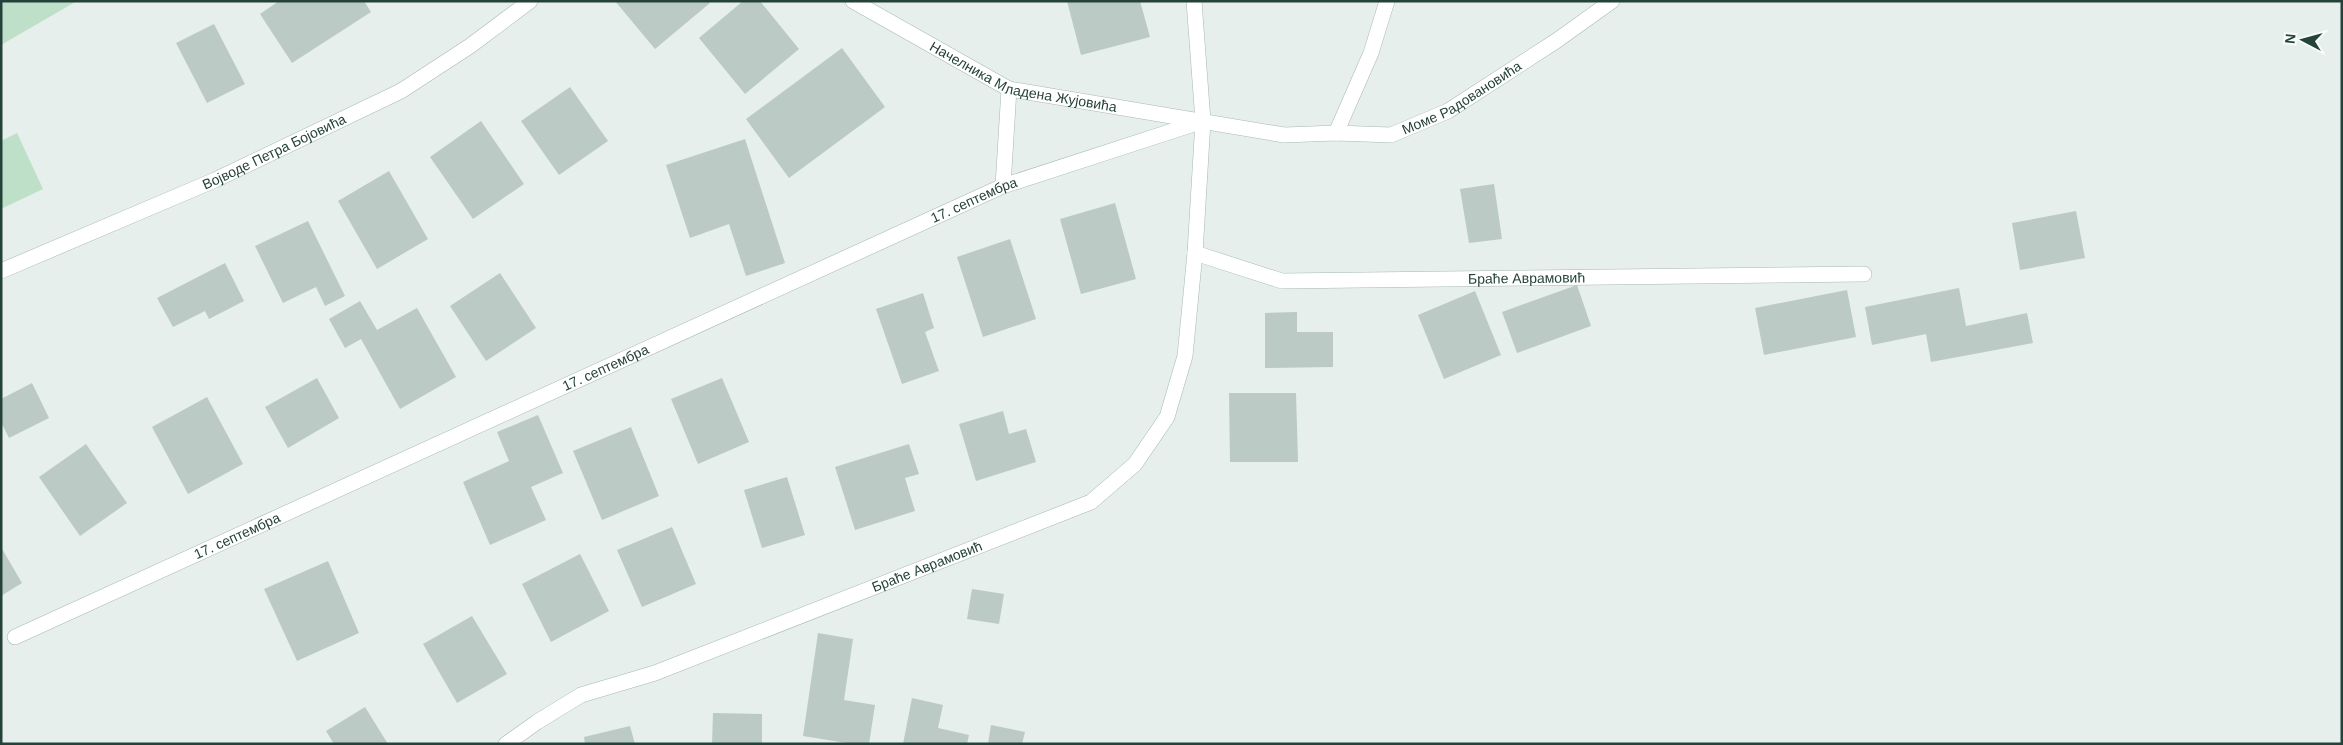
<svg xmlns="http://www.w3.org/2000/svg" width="2343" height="745" viewBox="0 0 2343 745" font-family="Arial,sans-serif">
	<rect width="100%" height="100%" fill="#e6efeb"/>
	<path fill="#bfe0c8" d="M1,1H77L1,45Z
		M17,133L43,189L1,209V141Z"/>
	<path fill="#bbcac4" d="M279,1H364L371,12L292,63L260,14Z
		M615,1H708L710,3L655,49Z
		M743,1H760L799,49L745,94L699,38Z
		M1067,1H1140L1150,37L1081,55Z
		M214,24L245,84L207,103L176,43Z
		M842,48L885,107L789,178L746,119Z
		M570,87L608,141L559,175L521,121Z
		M481,121L524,184L473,219L430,157Z
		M745,139L785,263L746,276L729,224L690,238L666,165Z
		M389,171L428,239L377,269L338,201Z
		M1494,184L1502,239L1469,243L1460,189Z
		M1115,203L1136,279L1081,294L1060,219Z
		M2076,211L2085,258L2020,270L2012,223Z
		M308,221L345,296L325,306L316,287L283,303L255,246Z
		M1010,239L1036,319L983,337L957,257Z
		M225,263L244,301L209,319L205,311L173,327L157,298Z
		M500,273L536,328L486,361L450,306Z
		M1577,285L1591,326L1517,353L1502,312Z
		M1959,288L1966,326L2027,313L2033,343L1931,362L1926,334L1872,345L1865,307Z
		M1847,290L1856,337L1764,355L1755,308Z
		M1475,291L1501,355L1444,379L1418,315Z
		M923,293L934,328L925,332L939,371L902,384L876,309Z
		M360,301L377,330L417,308L456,377L400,409L361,339L345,348L329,319Z
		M1297,312V332H1333V367L1265,368V313Z
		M317,378L339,418L288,448L265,407Z
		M722,378L749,442L698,464L671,399Z
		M32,383L49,418L9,438L1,422V399Z
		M1229,393H1296L1298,462H1230Z
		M207,397L243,464L188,494L152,427Z
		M1003,411L1009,434L1026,429L1036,462L976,481L959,424Z
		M538,415L563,473L531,487L546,520L490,545L463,482L509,461L497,432Z
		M631,427L659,496L602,520L573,451Z
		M86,444L127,503L80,536L39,477Z
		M909,444L919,474L905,478L915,511L855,530L835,467Z
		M787,477L805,535L762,548L744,490Z
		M672,527L696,584L642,607L617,550Z
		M1,547L22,583L1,596Z
		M580,554L609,611L551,642L522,584Z
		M328,561L359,633L297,661L264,589Z
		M972,589L1004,594L999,624L967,619Z
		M472,616L507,674L457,703L423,644Z
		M818,633L853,639L844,700L875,705L869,744H852L803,736Z
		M912,698L943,705L938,728L969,735L967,744H903Z
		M365,707L388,744H334L326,731Z
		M713,713L762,714V744H712Z
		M991,725L1025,732L1022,744H988Z
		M630,726L635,744H585L584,737Z"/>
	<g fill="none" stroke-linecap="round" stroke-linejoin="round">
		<g stroke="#a8b8b2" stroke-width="16">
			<g id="minor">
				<path id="s1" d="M853,1L1009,89L1284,135L1336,133L1391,135L1448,111L1556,41L1612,1"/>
				<path d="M1336,133L1371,53L1387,1"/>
				<path d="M1003,186L1009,89"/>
				<path id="s2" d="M1195,253L1282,281L1864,274"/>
				<path id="s3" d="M1,271L215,180L401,91L470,46L530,1"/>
				<path id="s4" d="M15,637L1003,186L1203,121"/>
				<path id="s5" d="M506,744L537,722L581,695L655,673L1091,502L1135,464L1167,417L1185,356L1195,253L1203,121L1194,1"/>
			</g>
		</g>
		<use href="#minor" stroke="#fff" stroke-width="15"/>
	</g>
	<g text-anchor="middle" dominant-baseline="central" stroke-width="4" stroke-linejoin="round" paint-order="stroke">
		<g font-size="14" fill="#24423a" stroke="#f7fbf9">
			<text stroke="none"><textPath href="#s1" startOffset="189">Начелника Младена Жујовића</textPath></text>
			<text stroke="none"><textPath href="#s1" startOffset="645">Моме Радовановића</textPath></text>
			<text stroke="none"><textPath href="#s3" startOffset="298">Војводе Петра Бојовића</textPath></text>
			<text stroke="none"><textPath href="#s4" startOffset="1054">17. септембра</textPath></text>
			<text stroke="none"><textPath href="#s2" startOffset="336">Браће Аврамовић</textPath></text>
			<text stroke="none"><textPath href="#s4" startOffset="649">17. септембра</textPath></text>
			<text stroke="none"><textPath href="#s4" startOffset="244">17. септембра</textPath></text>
			<text stroke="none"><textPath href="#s5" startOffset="459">Браће Аврамовић</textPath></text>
		</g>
	</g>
	<rect width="2343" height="745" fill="none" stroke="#24423a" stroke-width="5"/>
	<g transform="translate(2303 40) rotate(276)" stroke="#f7fbf9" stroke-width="4" paint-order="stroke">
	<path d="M0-4L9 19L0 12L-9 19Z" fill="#24423a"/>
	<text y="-8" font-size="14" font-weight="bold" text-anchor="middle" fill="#24423a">N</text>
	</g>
</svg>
